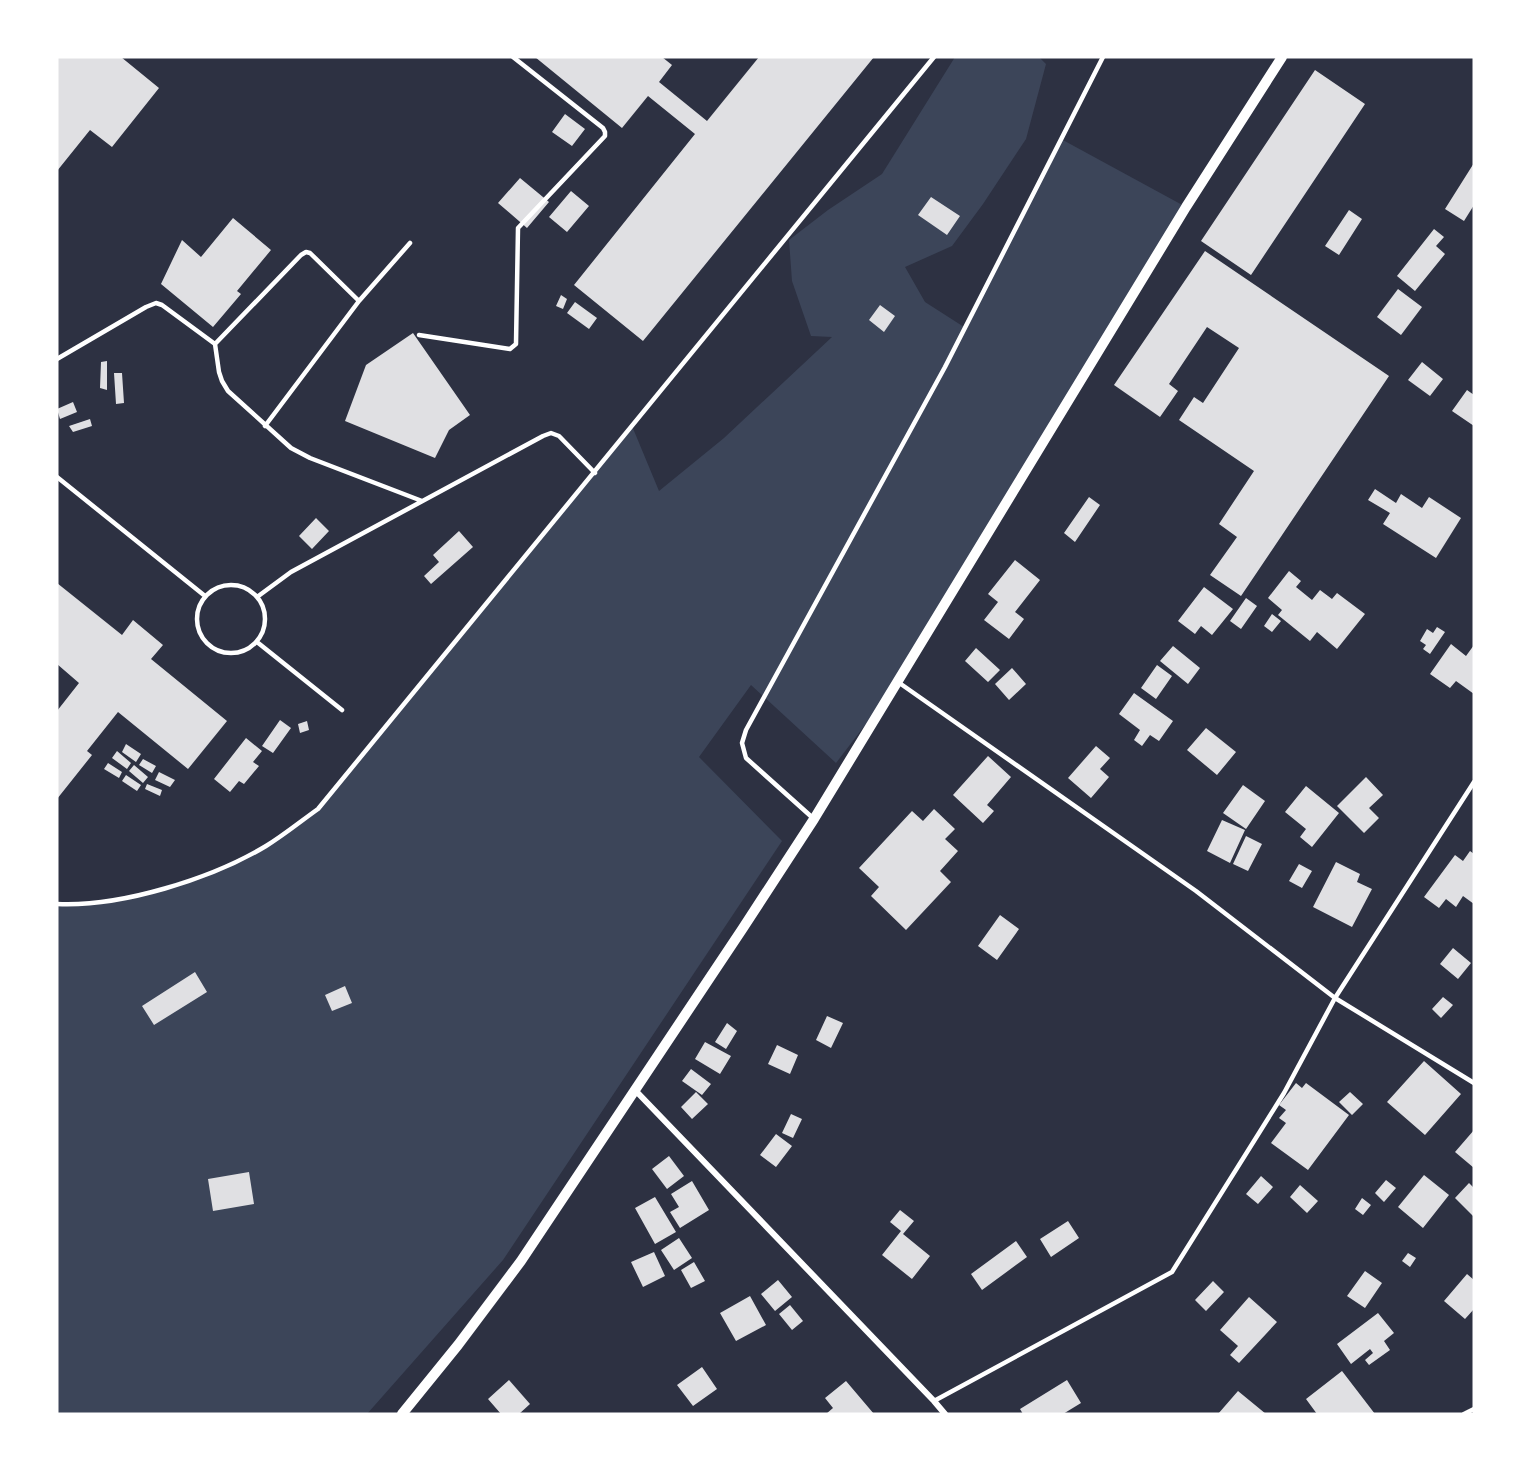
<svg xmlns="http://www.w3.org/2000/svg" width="1531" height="1471" viewBox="0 0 1531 1471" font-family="'Space Grotesk',sans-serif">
	<rect width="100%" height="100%" fill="#2d3142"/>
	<path fill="#3c4559" d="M955,57H1039L1046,64L1026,139L983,204L952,246L905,267L925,302L964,327L1061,139L1186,207L898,682L836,763L751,685L699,757L782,841L503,1260L367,1414H57V904L117,900L218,870L266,846L318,809L632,426L659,491L724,438L832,337L811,336L792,281L789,240L828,210L882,174Z"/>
	<path fill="#e0e0e3" d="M57,57H121L159,88L112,147L90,130L57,171Z
		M535,57H662L672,65L659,82L707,121L759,57H874L643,341L574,285L695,134L648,96L622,128Z
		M1315,70L1365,104L1251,275L1201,241Z
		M565,114L585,129L572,146L552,132Z
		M1474,163V205L1464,221L1445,209Z
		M520,178L549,202L527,228L498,203Z
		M571,191L589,206L567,232L549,217Z
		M931,197L960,216L947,235L918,215Z
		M1349,210L1362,219L1339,255L1325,246Z
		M233,218L271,250L237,291L241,294L213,327L161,284L182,240L201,257Z
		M1434,229L1444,237L1436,246L1445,254L1415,291L1397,276Z
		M1205,251L1389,376L1241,596L1210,575L1237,537L1219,524L1254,471L1179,420L1194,397L1203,403L1239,348L1207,327L1169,384L1178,391L1160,417L1114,385Z
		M1398,289L1422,307L1401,335L1377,317Z
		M561,295L567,299L563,309L556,306Z
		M575,302L597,318L589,329L567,313Z
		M880,305L895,316L884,332L869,320Z
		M413,333L470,415L449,430L435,458L345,421L366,365Z
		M107,361V390L100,388L101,362Z
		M1422,362L1443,379L1430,396L1408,380Z
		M114,373H122L124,403L116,404Z
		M1467,390L1474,395V426L1452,411Z
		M73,402L77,412L60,419L57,409Z
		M90,419L92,426L73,432L69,426Z
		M1375,489L1396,503L1401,494L1422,508L1429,497L1461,518L1436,558L1383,524L1390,513L1368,500Z
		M1089,497L1100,505L1075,542L1064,533Z
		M316,518L329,531L312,549L299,536Z
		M459,531L473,547L431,584L424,576L439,562L433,555Z
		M1015,560L1040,580L1015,612L1024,619L1009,639L984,620L998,602L988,594Z
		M1289,571L1301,581L1296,587L1312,600L1320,590L1332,599L1337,593L1365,614L1337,649L1317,632L1310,641L1278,615L1282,610L1268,598Z
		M57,583L122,635L133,620L163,645L151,659L227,721L188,769L118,712L87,751L92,755L57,799V711L79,683L57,664Z
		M1204,587L1233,609L1212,635L1201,626L1195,634L1178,621Z
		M1246,598L1257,606L1241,629L1230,621Z
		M1272,614L1281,621L1272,632L1264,626Z
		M1437,627L1445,632L1430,654L1423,649L1426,645L1420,641L1427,629L1433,633Z
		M1451,644L1466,656L1474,645V694L1456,681L1450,688L1430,674Z
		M1173,646L1200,668L1188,684L1160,661Z
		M976,648L1000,670L988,682L965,661Z
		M1157,665L1172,676L1156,699L1141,688Z
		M1012,668L1026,684L1009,700L995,684Z
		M1134,693L1173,721L1159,741L1150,735L1142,746L1134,740L1140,730L1119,714Z
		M280,720L291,728L273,753L262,746Z
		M307,721L309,730L300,733L298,724Z
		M1206,728L1236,752L1217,775L1187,750Z
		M246,738L262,751L253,762L259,766L244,784L239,781L230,792L214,779Z
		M126,744L141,754L136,762L122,752Z
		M1096,746L1110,758L1100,769L1109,777L1091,798L1068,778Z
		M117,751L131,763L127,769L112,758Z
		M988,756L1011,777L987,805L994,811L983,823L953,795Z
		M143,759L156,766L152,773L139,765Z
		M108,763L122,772L119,778L104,769Z
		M134,765L148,777L143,783L129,771Z
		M159,772L175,780L170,787L155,780Z
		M126,775L141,785L137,791L122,781Z
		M1366,777L1383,795L1369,808L1379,818L1364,833L1337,806Z
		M147,784L162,790L160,796L145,789Z
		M1243,785L1265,801L1246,829L1223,813Z
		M1306,786L1339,813L1312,847L1300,837L1306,829L1285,812Z
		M934,809L955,829L945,839L958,851L940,871L951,882L906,930L871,896L879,887L859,868L912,811L923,821Z
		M1222,820L1245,830L1230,863L1207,851Z
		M1246,836L1262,844L1248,871L1233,864Z
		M1470,851L1474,854V904L1463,896L1456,907L1446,899L1439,908L1424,897L1455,855L1463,861Z
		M1336,862L1360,874L1357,882L1372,889L1352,927L1313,907Z
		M1299,864L1312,871L1302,888L1289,881Z
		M1000,915L1019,929L997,960L978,946Z
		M1453,948L1471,963L1458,979L1440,964Z
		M195,972L207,992L154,1025L142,1006Z
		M345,986L352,1003L332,1011L325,995Z
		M1443,997L1453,1005L1441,1018L1432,1009Z
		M827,1016L843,1023L831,1048L816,1040Z
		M727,1023L737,1031L726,1049L715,1042Z
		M705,1042L731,1056L720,1074L695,1059Z
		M777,1045L798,1055L790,1074L768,1064Z
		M1424,1061L1461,1094L1425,1135L1387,1102Z
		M691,1069L711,1084L702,1095L682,1081Z
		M1296,1083L1302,1088L1306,1083L1349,1115L1308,1170L1271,1143L1286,1123L1279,1118L1286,1110L1279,1105Z
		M696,1092L708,1104L692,1119L681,1107Z
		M1350,1092L1363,1104L1352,1115L1339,1102Z
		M791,1114L802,1119L793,1138L782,1133Z
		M1474,1130V1168L1455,1152Z
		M776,1134L792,1146L776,1167L760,1155Z
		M669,1156L684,1176L667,1189L652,1169Z
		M249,1172L254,1204L213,1211L208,1179Z
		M1424,1175L1449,1195L1423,1228L1398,1207Z
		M1261,1176L1273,1187L1258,1204L1246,1194Z
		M1386,1180L1396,1188L1384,1202L1375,1193Z
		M692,1181L709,1210L680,1228L670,1212L679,1207L671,1194Z
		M1469,1183L1474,1188V1217L1455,1198Z
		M1300,1185L1318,1201L1307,1213L1290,1197Z
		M655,1197L676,1232L655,1244L635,1208Z
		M1362,1198L1371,1205L1363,1215L1355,1209Z
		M900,1210L914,1221L903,1234L930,1256L912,1279L882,1255L901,1231L890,1222Z
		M1068,1221L1079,1238L1051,1257L1040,1239Z
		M679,1238L692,1258L674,1270L661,1250Z
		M1016,1241L1027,1257L982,1290L971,1274Z
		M654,1252L665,1276L643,1287L631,1262Z
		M1408,1253L1416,1258L1410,1267L1402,1261Z
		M694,1262L705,1281L691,1288L681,1270Z
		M1365,1271L1382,1283L1365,1308L1347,1296Z
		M1467,1274L1474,1280V1309L1465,1319L1444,1301Z
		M778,1280L792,1297L775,1311L761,1294Z
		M1213,1281L1224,1292L1206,1311L1195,1300Z
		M750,1296L766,1325L736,1341L720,1313Z
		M1249,1297L1277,1322L1239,1363L1230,1355L1238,1346L1220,1330Z
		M790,1305L803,1321L792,1330L779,1314Z
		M1378,1313L1394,1333L1384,1341L1390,1350L1369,1365L1365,1360L1373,1353L1370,1349L1351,1364L1337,1344Z
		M702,1367L717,1389L693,1406L677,1385Z
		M1342,1371L1375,1414H1317L1306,1399Z
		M509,1380L530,1404L519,1414H501L488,1399Z
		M1067,1380L1081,1403L1063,1414H1023L1020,1409Z
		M846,1381L874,1414H826L833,1408L825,1398Z
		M1238,1391L1266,1414H1218Z"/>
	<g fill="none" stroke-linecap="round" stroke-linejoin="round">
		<path stroke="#fff" stroke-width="4.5" d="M359,301L310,253L306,252L301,255L215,344L219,372L222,381L228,391L291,448L310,458L422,501
			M419,335L510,349L516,344L518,228L605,136V132L603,128L513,57
			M57,359L146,307L156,303L162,305L215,344
			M265,426L359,301L410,243
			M57,477L205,596
			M197 619a34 34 0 1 1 68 0a34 34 0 1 1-68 0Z
			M257,597L291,572L543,436L551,433L559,436L595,473
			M257,642L342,710
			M898,682L1196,891L1335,998L1474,1083
			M814,819L746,758L742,743L746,730L945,367L1103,57
			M57,904C121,907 211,879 266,846C284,835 301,821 318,809L934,57
			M934,1401L1172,1272L1284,1093L1335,998L1474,782
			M1464,1414L1474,1409"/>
		<path stroke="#fff" stroke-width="6" d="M634,1089L934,1401L945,1414"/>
		<path stroke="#fff" stroke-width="10" d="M402,1414L458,1345L521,1261L743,928L814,819L1186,207L1282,57"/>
	</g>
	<rect width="1531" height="1471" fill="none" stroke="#ffffff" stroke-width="117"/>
</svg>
